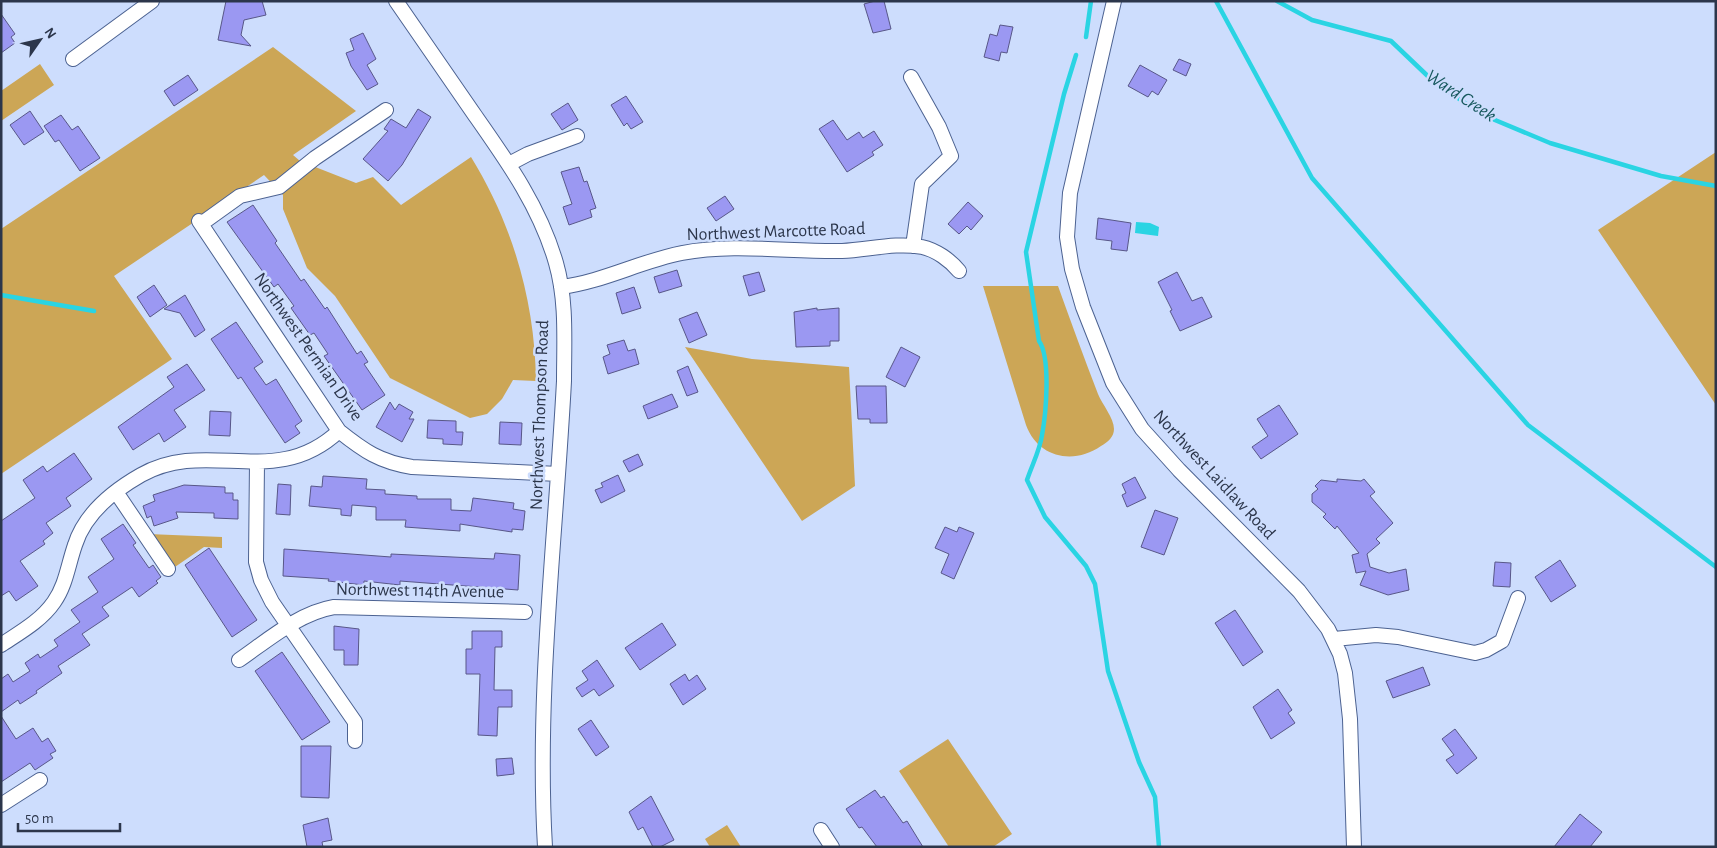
<svg xmlns="http://www.w3.org/2000/svg" width="1717" height="848" viewBox="0 0 1717 848" font-family="'Alegreya Sans',sans-serif">
	<rect width="100%" height="100%" fill="#cdddfd"/>
	<path fill="#cca656" d="M273,47L356,111L293,155L300,161L356,183L373,177L401,205L471,157C513,225 535,302 536,381L513,380L502,399L487,414L470,418L390,378L335,296L307,268L283,209V195L264,175L114,276L172,359L1,474V229Z
		M40,64L54,85L1,121V91Z
		M1716,152V405L1598,230Z
		M983,286H1058C1071,322 1084,358 1098,394C1102,404 1114,418 1114,429C1114,437 1108,442 1101,446C1074,465 1038,458 1026,425Z
		M685,347L752,359L849,367L855,486L802,521Z
		M148,534L222,537V548L204,547L172,569Z
		M948,739L1012,834L993,847H949L899,771Z
		M727,825L741,847H710L705,839Z"/>
	<path fill="#2ad4e3" d="M1136,222L1150,223L1159,227L1158,236L1135,233Z"/>
	<g fill="none" stroke-linecap="round" stroke-linejoin="round">
		<path stroke="#2ad4e3" stroke-width="4.5" d="M1216,1L1312,178L1528,425L1716,567
			M1277,1L1312,20L1391,41L1434,82L1483,115L1550,143L1661,176L1716,186
			M1086,37L1091,1
			M1076,55L1064,94L1026,252L1039,341C1051,358 1046,414 1042,435C1040,450 1032,465 1027,480L1045,517L1086,566L1095,584L1108,671L1139,762L1155,797L1159,847
			M1,295L94,311"/>
	</g>
	<path fill="#9b98f2" stroke="#585788" d="M226,1H262L266,15L244,20L241,35L251,46L218,40Z
		M875,1H884L891,29L873,33L864,4Z
		M1,14L15,34L11,37L15,43L1,53Z
		M1000,25L1013,27L1007,53L1001,52L999,61L984,57L990,34L997,36Z
		M363,33L376,59L367,65L378,84L367,90L351,66L346,53L354,50L350,39Z
		M1179,59L1191,64L1186,76L1173,70Z
		M1140,65L1167,80L1158,95L1152,91L1148,97L1128,86Z
		M188,75L198,90L174,106L164,91Z
		M626,96L643,122L631,129L627,123L624,126L611,105Z
		M568,103L578,120L562,130L551,114Z
		M418,109L431,117L402,165L388,181L363,159L388,131L384,129L391,119L406,128Z
		M30,111L44,132L24,145L10,125Z
		M61,115L72,130L78,126L100,158L80,171L59,140L55,142L44,126Z
		M833,120L847,140L859,132L863,138L874,131L883,145L872,152L874,155L847,172L819,129Z
		M579,167L584,182L587,181L596,208L590,210L592,217L569,225L563,207L572,204L561,172Z
		M725,196L734,209L716,221L707,208Z
		M968,202L983,216L971,230L967,226L959,234L948,224Z
		M253,205L277,241L275,243L301,281L304,279L325,309L327,307L357,354L361,351L368,362L364,364L385,395L362,410L324,356L328,354L314,333L310,335L291,308L294,306L278,284L274,287L227,222Z
		M1098,218L1131,223L1127,251L1111,249L1112,241L1096,239Z
		M677,270L682,286L659,293L654,277Z
		M759,272L765,291L749,296L743,276Z
		M1177,272L1192,301L1202,297L1212,317L1180,331L1170,311L1172,310L1158,282Z
		M154,285L167,305L150,317L137,297Z
		M634,287L641,308L622,314L616,293Z
		M185,295L205,330L195,337L180,313L164,309Z
		M817,308V310L839,308V341H830V346L796,347L794,312Z
		M697,312L707,335L689,343L679,319Z
		M236,322L263,362L254,368L266,385L276,379L302,421L295,426L300,433L285,443L241,377L238,379L211,339Z
		M624,340L628,351L635,349L639,364L608,374L603,357L610,354L607,345Z
		M901,347L920,357L905,387L886,377Z
		M187,364L205,390L174,410L186,427L164,442L159,433L133,450L118,427L174,387L167,377Z
		M688,366L698,392L687,396L677,371Z
		M856,386H886L887,423H870V419H858Z
		M672,394L678,407L648,419L643,406Z
		M390,402L395,410L399,404L413,412L409,419H414L402,442L376,427Z
		M1279,405L1298,434L1261,459L1252,447L1268,436L1257,419Z
		M210,411L231,412L230,436L209,435Z
		M428,420L456,421V432H463L462,445L443,444V439L427,438Z
		M500,422L522,423L521,445L499,444Z
		M74,453L92,479L66,498L71,506L46,523L53,533L43,541L45,544L20,561L38,586L16,601L9,591L1,596V521L35,498L23,480L43,466L47,472Z
		M638,454L643,465L629,472L623,461Z
		M618,475L625,491L601,503L595,490L603,487L601,483Z
		M323,476L367,479L366,489L385,490V494L417,496V499H451V510L471,511L473,498L514,503L513,509L525,511L523,530L512,529V532L460,524V531L405,527L406,520H376V507L352,505L351,516L341,515V509L309,506L311,486L322,487Z
		M1135,477L1146,498L1127,507L1122,495L1126,493L1122,484Z
		M1337,479L1361,481L1364,479L1375,492L1370,496L1393,523L1376,539L1380,543L1367,554L1370,567L1389,573L1406,569L1409,590L1388,595L1360,585L1366,571L1356,573L1352,555L1359,553L1337,526L1335,529L1323,517L1326,514L1312,502V494L1318,489L1315,486L1321,480L1337,482Z
		M278,484L291,485L290,515L276,514Z
		M184,485L225,487V493H233V500H238V519L214,518V513L176,512L178,518L154,526L151,516L147,518L143,506L155,501L153,495Z
		M1155,510L1178,518L1164,555L1141,547Z
		M123,524L136,543L133,545L149,568L153,565L161,577L156,581L158,583L139,597L132,587L102,607L109,616L82,634L90,645L58,666L62,673L36,691L37,693L20,704L18,700L1,712V679L8,674L13,682L30,671L25,663L38,654L40,658L58,646L54,640L80,622L71,610L98,592L88,577L114,559L101,539Z
		M945,527L957,532L959,527L974,533L954,579L941,573L949,554L935,548Z
		M209,548L257,620L232,637L185,565Z
		M284,549L391,557V554L494,559L495,553L520,555L518,590L400,581V585L364,581V585L328,581L329,579L283,576Z
		M1560,560L1576,586L1551,602L1535,577Z
		M1495,562L1511,563L1510,587L1493,586Z
		M1235,610L1263,652L1243,666L1215,623Z
		M662,623L676,645L640,670L625,648Z
		M334,626L359,629L358,665H344V650H334Z
		M472,631H502V647H495L494,690H512V707H498L497,736L478,735L480,674H466V649H472Z
		M282,652L330,722L302,740L255,671Z
		M597,660L614,686L599,696L594,689L582,697L576,688L588,680L582,671Z
		M1423,667L1430,685L1393,698L1386,681Z
		M685,674L689,681L697,675L706,689L683,705L670,684Z
		M1278,689L1292,710L1288,713L1295,723L1271,739L1253,707Z
		M1,716L16,739L33,728L42,742L48,738L56,751L50,754L53,758L35,770L30,763L1,782Z
		M591,720L609,747L596,756L578,729Z
		M1455,729L1477,758L1457,774L1446,760L1454,755L1442,739Z
		M301,746H331L329,798L301,797Z
		M512,758L514,774L497,776L496,759Z
		M875,790L881,798L884,796L903,823L907,821L923,847H877L862,827L859,828L846,809Z
		M651,796L674,840L660,847H653L643,827L638,830L629,812Z
		M1580,814L1602,832L1590,847H1554Z
		M328,818L332,840L322,842L323,847H307L303,825Z"/>
	<g fill="none" stroke-linecap="round" stroke-linejoin="round">
		<g stroke="#4c6291" stroke-width="16">
			<path id="minor" d="M396,1C422,39 448,76 474,114C507,161 540,207 556,263C567,301 564,342 564,381C556,534 536,694 545,847
				M1114,1L1070,193L1067,237L1072,269L1083,307L1113,383L1142,429L1179,470L1299,591L1328,629L1340,654L1345,673L1350,719L1354,847
				M73,59L152,1
				M911,77L939,127L951,156L922,184L913,246
				M509,164L528,154L577,136
				M199,221L339,431C364,451 380,462 412,467L558,474
				M201,224L240,196L279,187L315,158L386,110
				M561,287C602,282 641,261 682,253C734,243 789,252 842,251C868,250 896,242 922,247C936,250 950,260 959,271
				M257,462L256,562L261,580L272,602L355,722V741
				M116,492L168,569
				M1334,639L1376,635L1398,637L1475,653L1486,650L1502,641L1518,598
				M1,645C19,633 41,621 54,602C66,585 68,565 75,545C85,513 113,491 141,475C208,437 275,491 339,431
				M239,660C268,640 299,613 334,607L525,612
				M1,805L40,780
				M821,830L832,847"/>
		</g>
		<use href="#minor" stroke="#fff" stroke-width="14"/>
	</g>
	<g text-anchor="middle" dominant-baseline="central" stroke-width="5" stroke-linejoin="round" paint-order="stroke">
		<g font-size="18" fill="#2c364b" stroke="#cdddfd">
			<text transform="translate(776 232) rotate(-2)">Northwest Marcotte Road</text>
			<text transform="translate(308 347) rotate(55)">Northwest Permian Drive</text>
			<text transform="translate(540 415) rotate(-88)">Northwest Thompson Road</text>
			<text transform="translate(1214 475) rotate(47)">Northwest Laidlaw Road</text>
			<text transform="translate(420 591) rotate(1)">Northwest 114th Avenue</text>
		</g>
		<g font-size="19" font-style="italic" fill="#17585e" stroke="#cdddfd">
			<text transform="translate(1461 96) rotate(33)">Ward Creek</text>
		</g>
	</g>
	<rect width="1717" height="848" fill="none" stroke="#2c364b" stroke-width="5"/>
	<g transform="translate(40 40) rotate(56)" stroke="#cdddfd" stroke-width="4" paint-order="stroke">
	<path d="M0-4L9 19L0 12L-9 19Z" fill="#2c364b"/>
	<text y="-8" font-size="14" font-weight="bold" text-anchor="middle" fill="#2c364b">N</text>
	</g>
	<path d="M18 823v8h102v-8" fill="none" stroke="#2c364b" stroke-width="2.5"/>
	<text x="25" y="823" font-size="15" fill="#2c364b" stroke="#cdddfd" stroke-width="4" paint-order="stroke">50 m</text>
</svg>
